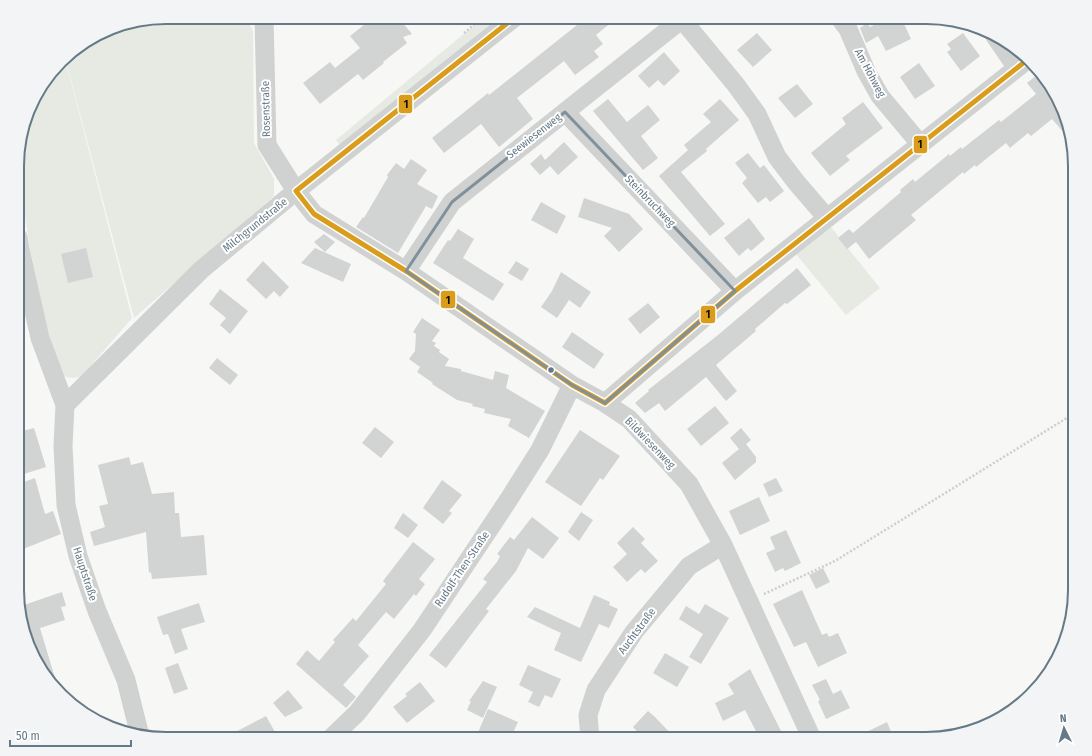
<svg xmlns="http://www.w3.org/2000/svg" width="1092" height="756" viewBox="0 0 1092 756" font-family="'Fira Sans Condensed',sans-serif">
	<rect width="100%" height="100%" fill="#f7f7f5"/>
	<path fill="#e6eae3" d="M166,17H246L253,31L254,143L274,179V196L134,318L65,57L67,54L109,28Z
		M484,17H499L340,145L336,140Z
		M65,58L132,318L82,376L75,378L66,377L59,371L47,327L30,249L18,171V146L32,100Z
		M830,226L880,288L846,315L796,254Z"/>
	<path fill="#d2d3d3" d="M374,17H398L412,34L403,37L407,43L383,62L384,63L363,80L358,74L320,104L303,83L330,62L335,68L360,48L350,36Z
		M587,17H618L596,35L603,44L594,51L599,57L575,75L564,61L517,98L533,119L499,147L481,124L444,153L432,138L488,93L489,95Z
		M890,17H901L911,39L886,51L878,36L866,43L860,28L867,23L870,27Z
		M757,33L772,50L753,67L737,50Z
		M963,33L980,56L961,71L947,52L951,49L947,44Z
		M664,52L680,71L664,86L658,80L649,88L638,76Z
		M919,63L935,86L915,99L900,77Z
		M1037,75L1061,105L1071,141L1052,119L1031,136L1028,133L1010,148L1006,143L976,167L975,165L964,174L963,172L911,215L916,220L869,259L856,242L847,249L838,238L849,229L853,233L901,192L900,190L913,179L915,182L949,154L950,156L961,147L962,149L999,120L1001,122L1036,94L1027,83Z
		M797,84L813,104L795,118L778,98Z
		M608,99L627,122L648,105L660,120L641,136L658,158L643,170L593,111Z
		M720,99L739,120L706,149L707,151L681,172L725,224L710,236L659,176L688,150L684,145L711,122L703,114Z
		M863,102L883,128L846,156L850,160L830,176L811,153L846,124L842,118Z
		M564,142L578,157L558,175L550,166L540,175L530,164L541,154L545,160Z
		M748,153L760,168L764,165L784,191L770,202L766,197L758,203L742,183L747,178L735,163Z
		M411,159L427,170L417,184L438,196L432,209L426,206L398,253L356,227L363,217L364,218L388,177L387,175L396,163L404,169Z
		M584,198L629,214L643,229L619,252L604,236L612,228L578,217Z
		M541,202L566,216L557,234L531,220Z
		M749,218L765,239L751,251L748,248L739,256L724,238Z
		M458,229L474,239L463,258L504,284L493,301L433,263L448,240L450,241Z
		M324,234L335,242L325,252L314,242Z
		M86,248L93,277L68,283L61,254Z
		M315,248L351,264L343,282L301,263Z
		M263,261L289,287L280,297L274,291L266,299L246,280Z
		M516,261L529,269L522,281L508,273Z
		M797,268L811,285L787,304L785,303L755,329L756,331L716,365L737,391L726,401L706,377L665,411L659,403L645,413L635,403L649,391L648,390L718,335Z
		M561,272L591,292L580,308L569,300L557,318L541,307L552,291Z
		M220,289L248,311L230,334L220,325L226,318L209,304Z
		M648,303L660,317L640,334L628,319Z
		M422,318L440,330L432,341L436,343L434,346L440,350L439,352L449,359L445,366L461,369V371L493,380L495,371L509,375L506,388L545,411L529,438L508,426L511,419L484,413L485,409L472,406L473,404L457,400L432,384L433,383L417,372L420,367L409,359L415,351L416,334L413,332Z
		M572,332L604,354L594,369L562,347Z
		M217,358L238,375L230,385L209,368Z
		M715,406L729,423L701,446L687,429Z
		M375,427L394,442L381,458L362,443Z
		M34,428L46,467L24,474L18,456V448L23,446L19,432Z
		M741,428L751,440L746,444L756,457V462L735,480L722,463L739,449L730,438Z
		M580,430L620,456L603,480L600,478L581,506L545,482Z
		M129,457L131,465L143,462L152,494L174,492L175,513H179L181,537L204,535L207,575L152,579L151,572L149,573L146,532L94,546L90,532L105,527L99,506L108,504L98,465Z
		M35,478L45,514L53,511L61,534L18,551V484Z
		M776,478L783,491L769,497L763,484Z
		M442,480L462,495L449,511L452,513L443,524L423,508Z
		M759,497L770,521L740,535L729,511Z
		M581,512L593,520L579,541L568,532Z
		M403,513L418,525L408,538L394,528Z
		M532,517L559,538L543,559L528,548L516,571L486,609L489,611L446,668L429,655L487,582L483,579L497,562L500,556L497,554L510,537L514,540Z
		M633,527L645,539L641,543L658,561L645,573L641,569L627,582L613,567L627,554L617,543Z
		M786,530L801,563L785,571L783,568L775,572L766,553L775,549L770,537Z
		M413,542L435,559L419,579L425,584L416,596L414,594L394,619L386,612L358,645L369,656L343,685L356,697L346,708L296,664L307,650L319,661L335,642L333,640L353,618L356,621L386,584L383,581Z
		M823,568L830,582L816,589L809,575Z
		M802,590L822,635L827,633L829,637L838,633L847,653L818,667L806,642L794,647L773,604Z
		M62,592L66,606L61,607L65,620L40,628L58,688L37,665L18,607Z
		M594,595L610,602L609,605L618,609L609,628L599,624L581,662L554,650L561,633L527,617L535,607L580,628Z
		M199,603L205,622L181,629L188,649L175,654L168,634L163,635L157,617Z
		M705,604L729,618L701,664L689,657L703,634L679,619L686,606L699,614Z
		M665,653L689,667L677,687L653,673Z
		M178,663L188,689L174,694L165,668Z
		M528,665L561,679L552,698L545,695L539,707L528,702L533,692L519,685Z
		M750,669L781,731L780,732L783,739H760L745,710L723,721L715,703L734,694L728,684Z
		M826,679L833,694L841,690L850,708L826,719L818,701L820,700L812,685Z
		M483,681L497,687L483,718L467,710L471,701H469Z
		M420,682L435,701L407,723L393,707L407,696L405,694Z
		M288,690L303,708L285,717L273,703Z
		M488,709L518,722L510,739H486L477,735Z
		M648,711L654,716L676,739H644L633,727Z
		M266,716L275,732L262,739H222Z
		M887,722L894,739H852Z"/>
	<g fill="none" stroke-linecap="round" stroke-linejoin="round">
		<path stroke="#cccecf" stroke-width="2.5" stroke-dasharray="2 2" stroke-linecap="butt" d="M464,33L483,17
			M764,594L835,561L1075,413"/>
		<path stroke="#d0d2d2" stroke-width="19" d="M264,17L267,145L296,191L314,214L406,271L572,385L605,403L629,419L689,484L723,545L812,739
			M680,17L736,85L757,114L777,157L796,182L827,218
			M839,17L848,29L866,71L880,96L921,145
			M995,36L1017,68
			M565,112L735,291
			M18,237L20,249L40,338L65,405L63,446L66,505L78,556L97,611L126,680L140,736
			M406,271L452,202L682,19
			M605,403L735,291L1027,60
			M65,405L201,270L296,191L515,17
			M330,739L357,713L422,630L509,499L540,450L572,385
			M590,739L588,715L596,690L634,632L689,566L723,545"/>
		<g stroke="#fff" stroke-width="8">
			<path id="bus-1" d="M296,191L314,214L406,271L572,385L605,403
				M296,191L515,17
				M605,403L735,291L1027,60"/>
		</g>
		<use href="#bus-1" stroke="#da9d1b" stroke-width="5"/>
	</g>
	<path fill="none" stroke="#81919c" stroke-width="3" stroke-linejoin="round" d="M565,112L735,291L605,403L572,385L406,271L452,202Z"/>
	<circle fill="#657987" stroke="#fff" stroke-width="1.5" cx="551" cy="370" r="3.5"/>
	<g text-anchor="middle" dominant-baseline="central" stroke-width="4" stroke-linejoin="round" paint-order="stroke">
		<g font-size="11" fill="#657987" stroke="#fff">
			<text transform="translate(870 73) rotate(62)">Am Höhweg</text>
			<text transform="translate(266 109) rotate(-91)">Rosenstraße</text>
			<text transform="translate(534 136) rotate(-38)">Seewiesenweg</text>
			<text transform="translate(650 201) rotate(46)">Steinbruchweg</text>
			<text transform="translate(255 225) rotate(-39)">Milchgrundstraße</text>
			<text transform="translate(650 443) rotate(46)">Bildwiesenweg</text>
			<text transform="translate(462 569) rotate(-56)">Rudolf-Then-Straße</text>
			<text transform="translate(85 574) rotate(72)">Hauptstraße</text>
			<text transform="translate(637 631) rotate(-53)">Auchtstraße</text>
		</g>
	</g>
	<path d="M0 0H1092V756H0ZM166 24H926A142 142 0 0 1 1068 166V590A142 142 0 0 1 926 732H166A142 142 0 0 1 24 590V166A142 142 0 0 1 166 24Z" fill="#f3f4f5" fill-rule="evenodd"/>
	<path fill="none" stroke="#657987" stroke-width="2" d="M166 24H926A142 142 0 0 1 1068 166V590A142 142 0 0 1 926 732H166A142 142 0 0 1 24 590V166A142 142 0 0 1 166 24Z"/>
	<g stroke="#fff" stroke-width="1.5">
		<rect x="398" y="94" width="15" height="20" rx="4" fill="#da9d1b"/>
		<rect x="913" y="135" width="15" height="19" rx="4" fill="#da9d1b"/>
		<rect x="440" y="290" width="16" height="19" rx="4" fill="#da9d1b"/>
		<rect x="700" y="305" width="16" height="19" rx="4" fill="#da9d1b"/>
	</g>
	<g font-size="11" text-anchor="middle" font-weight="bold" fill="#111">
		<text x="406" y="108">1</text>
		<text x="920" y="148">1</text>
		<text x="448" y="304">1</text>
		<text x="708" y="318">1</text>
	</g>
	<g transform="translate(1064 728) rotate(355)" stroke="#ffffff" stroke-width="3" paint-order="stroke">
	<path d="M0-3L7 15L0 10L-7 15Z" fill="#657987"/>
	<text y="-6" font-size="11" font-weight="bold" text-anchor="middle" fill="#657987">N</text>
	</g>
	<path d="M10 740v6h121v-6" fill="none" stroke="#657987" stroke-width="2"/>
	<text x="16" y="740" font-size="12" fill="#657987" stroke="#ffffff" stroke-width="3" paint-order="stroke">50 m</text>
</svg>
